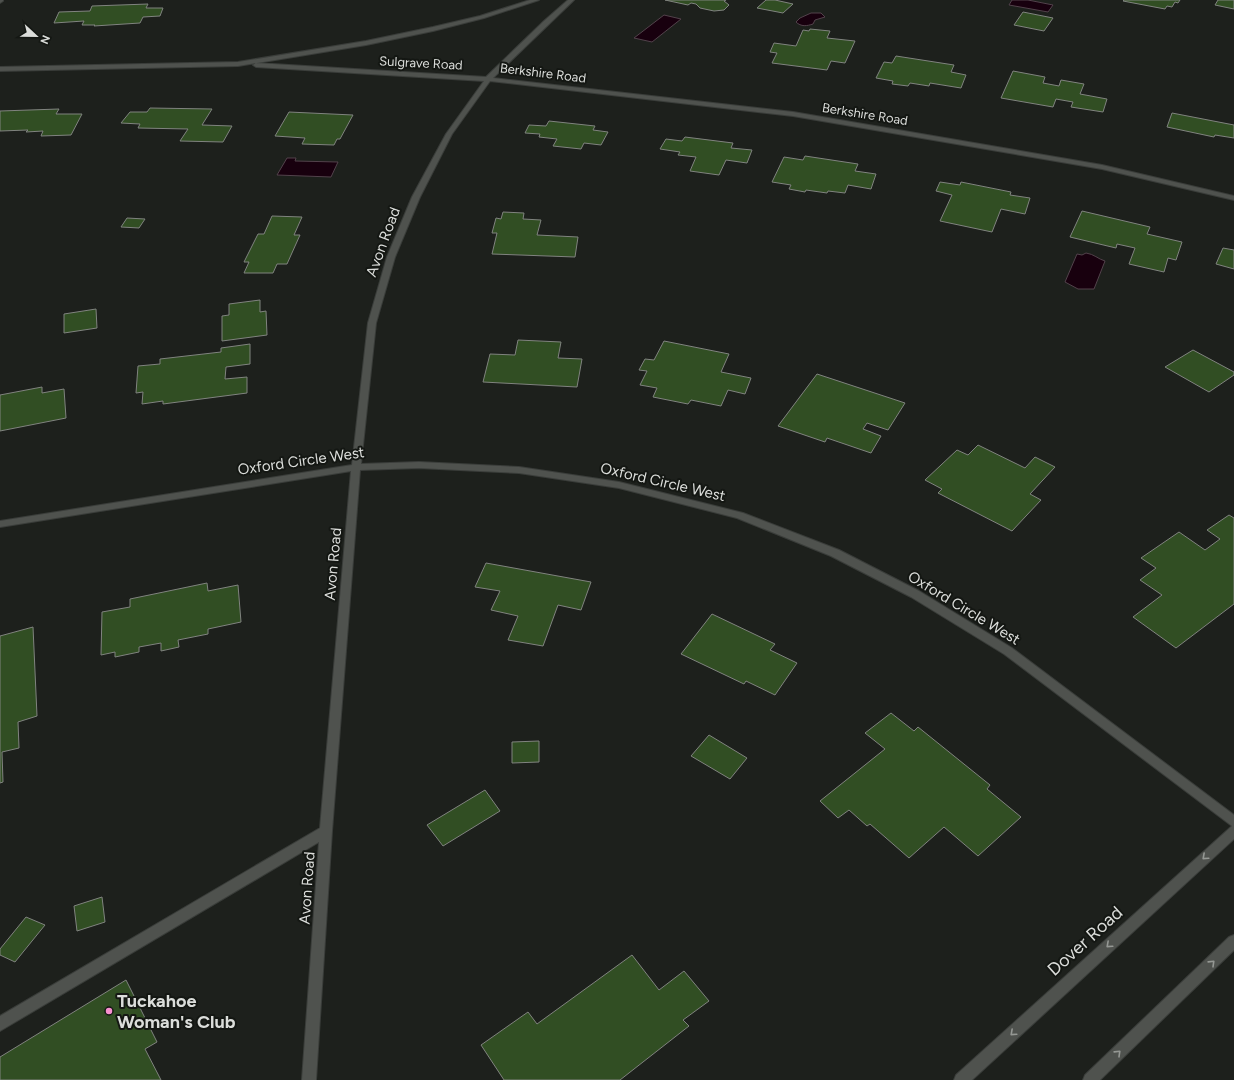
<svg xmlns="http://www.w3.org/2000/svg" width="1234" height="1080" viewBox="0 0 1234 1080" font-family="Figtree,sans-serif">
	<rect width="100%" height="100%" fill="#1d201c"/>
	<path fill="#18000e" stroke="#52424b" d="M1012,0H1028L1053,5L1048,12L1009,5Z
		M811,13H821L825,17L815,20L813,24C807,26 801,27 796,22L800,18Z
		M664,15L681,19L652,42L634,38Z
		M287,158H296L295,161L338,162L331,177L277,175Z
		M1086,253C1094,254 1098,259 1105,261L1094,289H1078L1065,282L1077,254L1082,255Z"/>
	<path fill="#314e23" stroke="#80837f" d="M665,0H726L724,1L729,5L724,10L714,11L700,8L696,4L691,3L688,5Z
		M766,0H775L793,4L783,13L757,8Z
		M1124,0H1180L1178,3L1175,2L1172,7L1167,6L1165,9L1123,1Z
		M1218,0H1234V9L1215,5Z
		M148,4L146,8H163L160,16L143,17L140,23L94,26L95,25H82L84,21L54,23L59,12L90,11L92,6Z
		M1023,12L1053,18L1044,31L1014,25Z
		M810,29L830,31L827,38L855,41L845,63L831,61L827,70L772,63L777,53L770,52L774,43L796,46L803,30L809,31Z
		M896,56L954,65L951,72L966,75L961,88L930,83L929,86L910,83L908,86L892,84L893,81L876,78L884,62L892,63Z
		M1013,71L1045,77L1043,83L1059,86L1061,80L1084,84L1080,94L1107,99L1103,112L1071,107L1073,102L1056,99L1053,107L1001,98Z
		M150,108L212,109L202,125L232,126L223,142L180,141L188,129L138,128L140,124L121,123L130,112H147Z
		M59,109L56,114H82L71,135L41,136L43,131L26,132L28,130L0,131V111Z
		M289,112L353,115L340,139H337L334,145L302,144L305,138L275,136Z
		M1172,113L1234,125V138L1215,135L1214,137L1167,127Z
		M549,121L595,126L593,130L608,132L601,145L584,143L581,149L553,146L557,139L539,137L540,134L525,133L529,125L546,126Z
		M685,137L733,143L731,148L752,150L747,163L726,160L719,175L690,171L696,157L678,155L680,152L660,149L666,139L682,141Z
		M805,156L858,164L855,171L876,174L871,189L848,185L845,193L828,191L827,193L806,190L805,192L789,189L791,185L772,182L784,157L803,160Z
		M940,182L960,185L961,182L1011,192L1010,195L1030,198L1025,214L1001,209L992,232L940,221L952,195L936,191Z
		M1082,211L1150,227L1147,234L1182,242L1176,260L1168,258L1164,272L1129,264L1135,248L1117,244L1116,248L1070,237Z
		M503,212L524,213L523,219L541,220L537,235L578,237L575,257L492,254L497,233H492L496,218L501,219Z
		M272,216L302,217L294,235H300L287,264H277L273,273H244L249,262H244L258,234H264Z
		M127,218L145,219L139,228L121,227Z
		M1223,248L1234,250V269L1216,264Z
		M260,300V312L266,311L267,335L222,341V316L229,315V304Z
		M96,309L97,328L64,333V314Z
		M518,340L561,342L558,358L582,359L577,387L483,382L490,354L515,355Z
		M664,341L729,354L721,372L751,378L745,394L728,390L721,406L691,400L688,404L653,397L657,388L640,385L647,371L639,370L645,359L654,360Z
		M250,344V364L226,367L225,379L247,377V393L163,404V401L142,404L143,392L136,393L138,366L160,364V359L221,352V348Z
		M1193,350L1234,372V375L1209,392L1165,367Z
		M817,374L905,403L888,430L867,423L863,429L881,436L871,453L827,438L825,442L778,426Z
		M42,387V393L64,389L66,418L0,431V395Z
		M978,445L1025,468L1035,457L1055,467L1030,494L1041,500L1012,531L938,493L942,489L925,480L957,450L968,455Z
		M1229,515L1234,518V604L1176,648L1133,617L1162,595L1140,580L1156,568L1141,558L1179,532L1205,550L1220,539L1207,530Z
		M486,563L591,582L581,610L558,605L543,646L508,640L518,616L491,610L500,591L475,587Z
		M207,583L208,591L238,585L241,622L208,629V634L178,640L179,647L161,651V643L139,647V652L115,657V652L101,655L102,612L130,607V599Z
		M712,614L775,644L770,650L797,663L775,695L746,681L744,684L681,654Z
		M33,627L37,716L18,722L19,748L2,752L3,782L0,783V636Z
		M891,713L914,731L918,727L990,785L987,789L1021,817L978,856L944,827L909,858L870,824L867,826L849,810L838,818L820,801L885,749L865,733Z
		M709,735L747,758L730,779L691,756Z
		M539,741V762L512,763V742Z
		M485,790L500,811L443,846L427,825Z
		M102,897L105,922L77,931L74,906Z
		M26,917L45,925L15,962L0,955V949Z
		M632,955L659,990L684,971L709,1001L683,1020L689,1026L620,1080H504L481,1045L528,1012L537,1024Z
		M126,980L157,1042L145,1049L161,1080H0V1057Z"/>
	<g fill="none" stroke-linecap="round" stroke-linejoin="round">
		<g stroke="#3a3d3a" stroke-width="2">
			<path id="minor" d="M0,0H3V1L0,3Z
				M530,0H539L484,18L433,31L366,45L238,66L0,71V67L238,62L366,41L433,27L480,16Z
				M568,0H574L493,78L793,112L1102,165L1234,196V200L1102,169L793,116L490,81L452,134L420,197L395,257L376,323L361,464L419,462L519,467L619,482L743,513L839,550L919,591L1012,648L1234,815V839L972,1080H954L956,1075L1232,826L1004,654L911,597L831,556L737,518L619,488L519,473L419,468L360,470L332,831L316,1080H302L319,842L0,1031V1016L320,828L351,471L0,527V521L352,465L368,323L387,257L412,197L446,134L484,81L256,67L253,65L256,63L486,77L544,21Z
				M1234,935V950L1100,1080H1083L1085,1075L1229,937Z"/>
		</g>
		<use href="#minor" fill="#4f524e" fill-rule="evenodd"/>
	</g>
	<defs><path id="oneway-chevron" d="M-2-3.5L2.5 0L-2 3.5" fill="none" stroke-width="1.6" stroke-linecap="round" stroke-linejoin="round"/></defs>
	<g stroke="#959894">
		<use href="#oneway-chevron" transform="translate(1205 857) rotate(138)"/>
		<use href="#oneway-chevron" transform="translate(1109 945) rotate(138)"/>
		<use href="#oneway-chevron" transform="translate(1212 963) rotate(-44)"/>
		<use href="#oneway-chevron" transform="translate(1013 1033) rotate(138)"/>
		<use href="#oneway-chevron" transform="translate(1118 1053) rotate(-44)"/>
	</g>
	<circle fill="#f790ce" stroke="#141713" stroke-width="1.5" cx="109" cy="1011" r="4"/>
	<g text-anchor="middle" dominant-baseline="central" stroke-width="4" stroke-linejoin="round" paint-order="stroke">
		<g font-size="13" fill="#dbddda" stroke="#141713">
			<text transform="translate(421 63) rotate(3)">Sulgrave Road</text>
			<text transform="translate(543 73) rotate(7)">Berkshire Road</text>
			<text transform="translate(865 114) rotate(9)">Berkshire Road</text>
		</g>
		<g font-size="15" fill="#dbddda" stroke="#141713">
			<text transform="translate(383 242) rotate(-70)">Avon Road</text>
			<text transform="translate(301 461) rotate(-8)">Oxford Circle West</text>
			<text transform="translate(663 482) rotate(13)">Oxford Circle West</text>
			<text transform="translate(333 564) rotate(-85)">Avon Road</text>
			<text transform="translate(964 608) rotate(31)">Oxford Circle West</text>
			<text transform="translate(307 888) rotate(-86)">Avon Road</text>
		</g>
		<g font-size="18" fill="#dbddda" stroke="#141713">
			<text transform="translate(1085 941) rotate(-42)">Dover Road</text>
		</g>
		<g font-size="18" font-weight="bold" fill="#dbddda" stroke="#141713" text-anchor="start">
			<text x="117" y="1001">Tuckahoe<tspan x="117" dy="21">Woman's Club</tspan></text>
		</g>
	</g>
	<g transform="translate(36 36) rotate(112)" stroke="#141713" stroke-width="3" paint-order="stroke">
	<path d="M0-3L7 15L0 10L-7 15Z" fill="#dbddda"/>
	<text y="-6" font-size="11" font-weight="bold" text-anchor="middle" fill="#dbddda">N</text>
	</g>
</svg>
